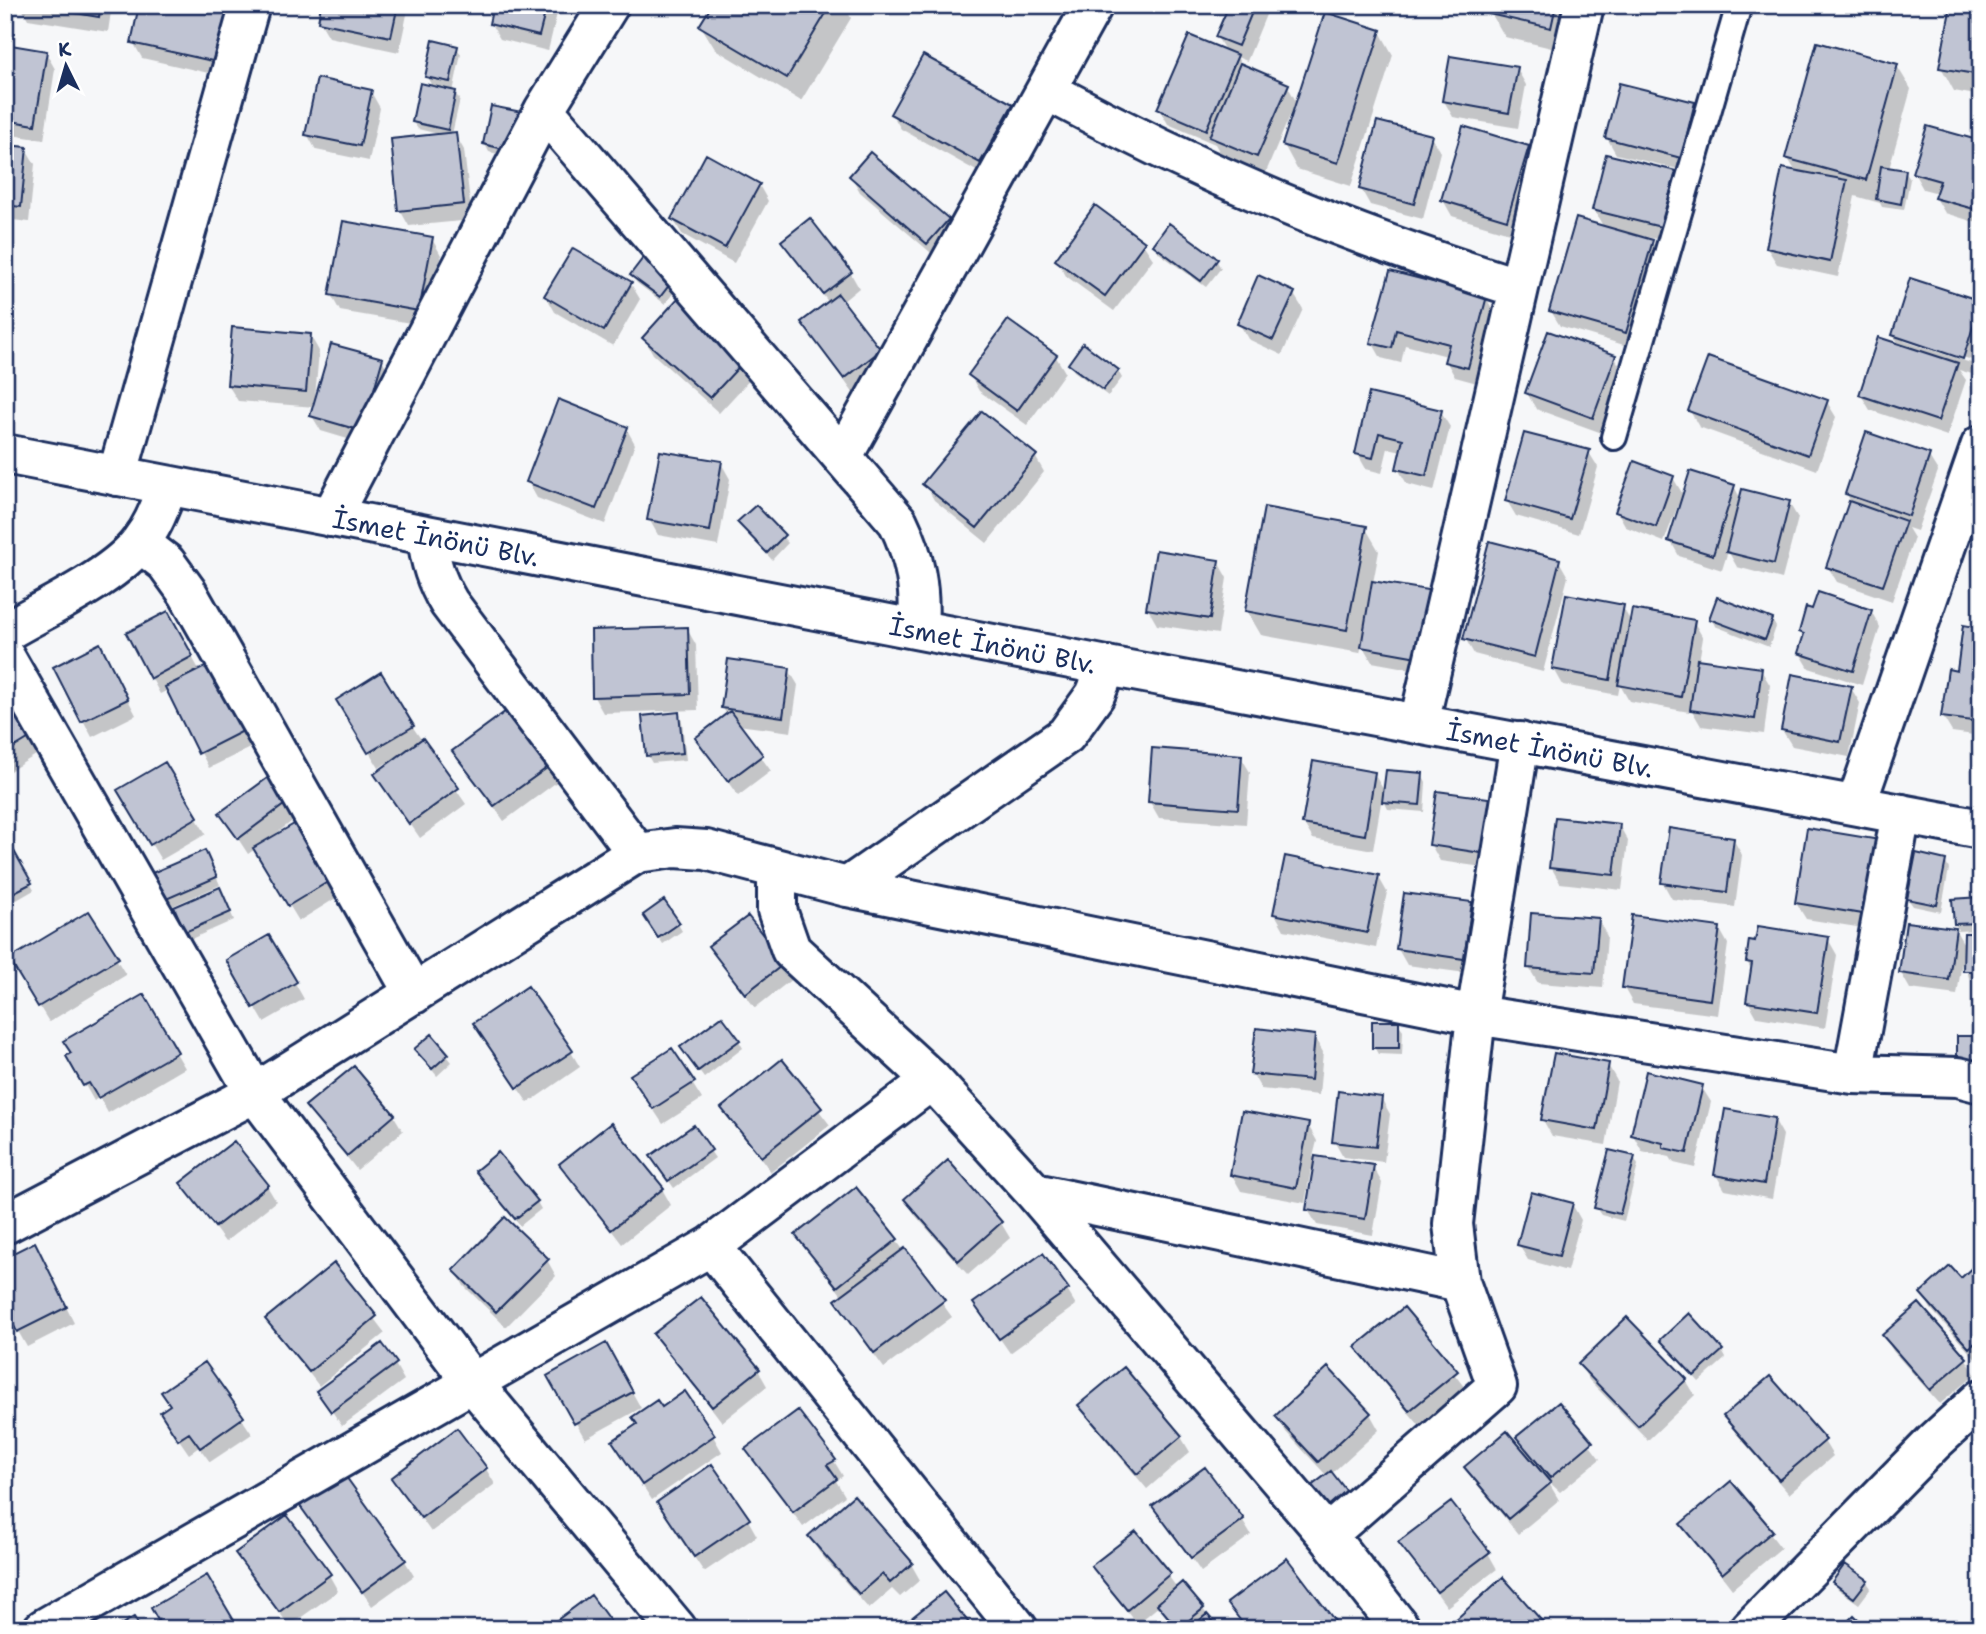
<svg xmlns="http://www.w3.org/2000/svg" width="1986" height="1634" viewBox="0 0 1986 1634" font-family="'Shantell Sans',sans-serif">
	<rect width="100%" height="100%" fill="#f6f7f9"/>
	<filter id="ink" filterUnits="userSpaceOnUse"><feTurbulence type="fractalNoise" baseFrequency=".0143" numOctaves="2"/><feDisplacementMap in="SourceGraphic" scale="14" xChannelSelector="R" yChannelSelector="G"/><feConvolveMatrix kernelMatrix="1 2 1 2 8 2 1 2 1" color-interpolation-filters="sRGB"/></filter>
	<g filter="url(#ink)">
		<path fill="#0003" fill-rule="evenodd" d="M20,5H112L108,32L28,19Z
			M252,5L235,79L142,58L133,42Z
			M323,5H409L399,52L329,37L320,22Z
			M495,5H559L548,51L500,39L491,24Z
			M714,5H844L851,18L801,101L715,49L701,26Z
			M1216,5H1270L1247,61L1237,57L1242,66L1287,85L1297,103L1380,32L1393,55L1351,186L1297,169L1284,145L1294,114L1291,113L1266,172L1220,153L1215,144L1168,124L1159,108L1226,52L1217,37L1227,14Z
			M1493,5H1574L1564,51L1505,37L1491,13Z
			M1675,5H1734L1732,16Z
			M1981,5V96L1954,91L1941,67Z
			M5,46L46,53L55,69L44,140L5,134Z
			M456,47L461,54L453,92L460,99L452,134H455L464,150L472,220L409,226L400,210L443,135L418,129L413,122L433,88L427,77Z
			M1897,66L1911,89L1889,169L1905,172L1910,179L1904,210L1882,207L1880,203L1855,196L1838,277L1777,264L1767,248L1796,172L1787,157Z
			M1517,69L1526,85L1518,128L1453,117L1444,101Z
			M371,92L380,108L369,161L316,150L307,134Z
			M1694,104L1703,120L1690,172L1616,154L1607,138Z
			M1011,106L1020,121L989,178L901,129L892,114Z
			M530,122L523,159L489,152L485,144Z
			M1431,137L1440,152L1423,219L1370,205L1361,189Z
			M1981,143V224L1945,213L1936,198L1938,193L1923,189L1914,173Z
			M5,147L26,149L35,164L29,222L5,219Z
			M1527,147L1537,163L1516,235L1452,216L1443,200Z
			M1675,173L1684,189L1670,242L1643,236L1642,239L1652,242L1661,257L1634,348L1560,326L1551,311L1604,228L1594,210Z
			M851,176L947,220L956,236L937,258L860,192Z
			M759,185L768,201L734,263L682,234L673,219Z
			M432,239L441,255L428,326L340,311L331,295Z
			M783,242L850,272L859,288L842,302L889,367L854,394L803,323L829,303Z
			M1143,244L1153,259L1114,311L1066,276L1057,260Z
			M1155,245L1216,260L1221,268L1206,287L1159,253Z
			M1391,273L1486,298L1495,313L1477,383L1455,377L1446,361L1447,356L1405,345L1401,363L1381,358L1372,342Z
			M632,276L683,280L665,304L637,283Z
			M1911,280L1981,303V347L1972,374L1959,370L1966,380L1947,436L1870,410L1861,395L1900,346L1893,335ZM1904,337L1972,360L1971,363L1904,341Z
			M631,284L640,299L613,346L555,312L546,296Z
			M1293,293L1303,309L1282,355L1248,339L1239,323Z
			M680,298L755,374L719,413L653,354L644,338Z
			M1009,323L1056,357L1065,372L1027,425L979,391L970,375Z
			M310,335L319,351L315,398L382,360L391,375L371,446L321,431L312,416L315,407L238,401L228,385Z
			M1614,356L1623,372L1602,433L1536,409L1527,393Z
			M1070,364L1118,371L1122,378L1108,396L1074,371Z
			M1371,395L1440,411L1450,427L1434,491L1407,484L1398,469L1402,451L1388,448L1382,473L1366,469L1357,453Z
			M1827,402L1836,417L1817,470L1699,427L1690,411Z
			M626,428L635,444L605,524L537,498L528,482Z
			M1588,451L1598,467L1579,534L1516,516L1507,501Z
			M1928,455L1938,471L1917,531L1908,528L1914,538L1892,601L1837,582L1828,567L1850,501L1847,494Z
			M1035,456L1044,472L987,543L934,500L925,484Z
			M721,463L730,479L718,546L658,535L649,519Z
			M1673,478L1684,496L1734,486L1741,500L1789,503L1798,518L1782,579L1737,567L1728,551L1722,570L1679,556L1670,540L1681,506L1678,505L1664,542L1626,527L1617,511Z
			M755,507L788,543L772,560L739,523Z
			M1365,527L1379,551L1373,583L1432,673L1372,662L1362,645L1360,653L1261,635L1247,611Z
			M1559,561L1568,577L1543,672L1474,654L1465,638Z
			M1218,562L1227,578L1218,634L1157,625L1148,609Z
			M1622,606L1631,622H1694L1703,638L1699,661L1761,670L1770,685L1764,734L1701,726L1690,707L1689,712L1629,701L1620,685L1618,695L1563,685L1554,669Z
			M1871,611L1880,627L1862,685L1809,668L1800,653L1804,639L1801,632Z
			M167,613L200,671L260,743L209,768L168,690L160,694L128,634Z
			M1711,618L1772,620L1776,627L1769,647L1715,626Z
			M687,629L696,645L698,710L603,713L594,697Z
			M1981,629V736L1952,732L1943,717L1958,673Z
			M108,661L136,715L92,737L55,667Z
			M789,670L798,685L791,732L738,725L771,771L738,796L697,739L727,715L723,708Z
			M5,687L44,750L5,774Z
			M1851,688L1860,703L1849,757L1792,746L1782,730Z
			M678,714L682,721L686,760L652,763L648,756L644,718Z
			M347,716L412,726L466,804L420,838L376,774L388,766L386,763L379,768Z
			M455,751L549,766L558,781L504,821Z
			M1241,757L1250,772L1246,824L1159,818L1150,802Z
			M164,764L206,834L161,860L119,791Z
			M1374,774L1385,792L1422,774L1426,782L1424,812L1388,809L1382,797L1373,850L1313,839L1304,824Z
			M272,776L299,816L274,835L344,893L299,921L255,849L248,854L222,814Z
			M1495,801L1497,869L1440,861L1431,845Z
			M1619,825L1628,841L1622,890L1560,883L1551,867Z
			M1808,830L1876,930L1806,919L1796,903Z
			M5,839L34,890L15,901L5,885Z
			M1733,839L1742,855L1735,907L1672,899L1663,883Z
			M209,859L220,885L170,907L165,900Z
			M1945,861L1949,869L1941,912L1913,906L1908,899Z
			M1378,876L1387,892L1376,948L1284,930L1275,914Z
			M224,897L234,920L191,939L176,908Z
			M1981,899V930L1956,931L1966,948L1981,935V978H1969L1963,955L1957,995L1910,989L1901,973L1908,924L1959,930L1955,924Z
			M1471,903L1480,919L1473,974L1407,965L1398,949Z
			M88,913L126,975L49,1022L11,960Z
			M1598,920L1607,936L1603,988L1538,983L1529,968Z
			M649,922L678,924L682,931L663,944Z
			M1719,928L1728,944L1718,1015L1633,1004L1624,988Z
			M269,937L304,999L264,1022L228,961Z
			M1828,939L1837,955L1825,1028L1757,1017L1748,1001L1752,970L1747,962Z
			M711,947L783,964L792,979L755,1008Z
			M143,997L185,1068L108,1113L99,1097L94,1101L69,1057Z
			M1398,1023L1403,1030L1402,1055L1378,1054L1374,1047Z
			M432,1037L452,1062L437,1076L416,1050Z
			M1314,1037L1323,1052L1319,1095L1261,1089L1252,1073Z
			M484,1039L571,1052L580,1067L528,1103Z
			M739,1041L743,1048L704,1078L687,1055Z
			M671,1050L702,1099L663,1124L641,1091Z
			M782,1062L830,1125L771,1172L724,1108Z
			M1608,1065L1617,1081L1606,1145L1552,1136L1543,1120Z
			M1701,1086L1711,1102L1695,1168L1674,1163L1670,1157L1642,1151L1633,1135Z
			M1381,1098L1390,1114L1384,1162L1343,1157L1334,1141Z
			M307,1106L394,1116L403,1131L357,1170Z
			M1774,1119L1783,1135L1772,1199L1725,1190L1716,1175Z
			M1308,1125L1317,1141L1313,1157L1373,1167L1382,1183L1373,1235L1317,1225L1308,1210L1314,1170L1311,1169L1305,1203L1241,1191L1232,1175Z
			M694,1128L715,1158L674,1188L657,1164Z
			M1634,1157L1638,1165L1624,1221L1601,1215L1596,1208Z
			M561,1164L662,1189L671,1205L622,1244Z
			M482,1179L537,1202L541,1209L520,1226Z
			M182,1184L267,1186L276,1201L225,1242Z
			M906,1199L1001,1223L1010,1238L968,1275L915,1215Z
			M1572,1204L1581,1220L1567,1271L1528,1260L1519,1245Z
			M797,1235L896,1240L952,1317L884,1368L846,1316L837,1301L843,1297Z
			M43,1260L74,1323L27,1347L18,1331Z
			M547,1260L556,1276L506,1327L464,1286L455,1270Z
			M1979,1264L1981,1266L1979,1363L1931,1309L1922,1293L1961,1280Z
			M334,1266L385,1333L319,1386L267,1319Z
			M1067,1290L1076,1305L1010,1353L975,1303Z
			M1404,1309L1465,1388L1419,1425L1367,1363L1358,1347Z
			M656,1335L758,1370L767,1386L722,1422Z
			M1884,1335L1966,1359L1975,1374L1940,1404L1893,1351Z
			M1662,1340L1722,1351L1726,1358L1699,1382Z
			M606,1346L641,1408L585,1439L550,1377Z
			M205,1364L252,1434L210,1462L199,1447L189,1454L171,1428V1407Z
			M395,1364L404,1380L342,1426L319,1392Z
			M1580,1365L1686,1380L1695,1395L1648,1440L1589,1380Z
			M1328,1370L1370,1414L1379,1430L1331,1474L1346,1494L1331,1515L1316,1495L1327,1476L1286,1432L1277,1416Z
			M1559,1404L1600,1459L1560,1492L1547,1480L1559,1500L1518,1534L1476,1483L1467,1467L1529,1460L1518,1437Z
			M1081,1406L1181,1437L1190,1452L1147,1489L1090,1421Z
			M1726,1416L1824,1441L1833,1456L1789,1494L1735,1432Z
			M713,1436L722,1452L652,1500L614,1442Z
			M748,1450L834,1461L843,1476L836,1481L845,1496L803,1527Z
			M486,1469L495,1484L431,1532L393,1479Z
			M1731,1483L1781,1548L1732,1589L1682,1524Z
			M302,1506L405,1561L414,1576L372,1606Z
			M1155,1506L1242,1520L1251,1535L1201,1572Z
			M668,1518L748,1520L757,1536L704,1572Z
			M1136,1533L1178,1589L1203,1609L1217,1629H1178L1159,1606L1137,1624L1094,1567Z
			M810,1536L911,1564L920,1580L900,1597L892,1589L869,1609L819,1552Z
			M1400,1543L1488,1553L1497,1569L1447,1607Z
			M238,1553L329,1575L338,1591L289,1626Z
			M1866,1581L1871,1588L1859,1604L1838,1589L1834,1582Z"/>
		<path fill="#c0c4d3" stroke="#1b2f5e" stroke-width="2" d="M29,5H101L99,17Z
			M139,5H240L226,64L131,43Z
			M321,5H398L391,37L318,22Z
			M493,5H547L539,36L489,24Z
			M712,5H831L787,78L699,26Z
			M1229,5H1255L1238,46L1215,37Z
			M1491,5H1556L1551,28L1489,14Z
			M1951,5H1981V75L1939,68Z
			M1325,12L1381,30L1338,163L1282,145Z
			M1189,35L1238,55L1206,130L1157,109Z
			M433,40L458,46L450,82L425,77Z
			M1817,42L1898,64L1866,180L1785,158Z
			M5,44L47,51L35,125L5,120Z
			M923,55L1013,104L980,163L890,114Z
			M1450,56L1518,67L1509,113L1442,101Z
			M1240,63L1289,84L1257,157L1209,137Z
			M317,78L372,90L360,146L305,135Z
			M420,83L456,91L448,130L412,122Z
			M1619,83L1695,102L1681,158L1605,138Z
			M491,106L527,113L519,153L483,144Z
			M1377,121L1432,135L1414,204L1359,189Z
			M1463,126L1529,146L1507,220L1441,200Z
			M1927,126L1981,141V211L1934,198L1940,181L1912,173Z
			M456,132L464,204L398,211L391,139Z
			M5,145L27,147L21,207L5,205Z
			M870,152L949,219L927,244L849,176Z
			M706,154L760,184L725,248L671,219Z
			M1606,154L1676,171L1661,227L1592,210Z
			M1881,166L1906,170L1901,204L1876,199Z
			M1782,168L1847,180L1830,262L1766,248Z
			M1095,205L1145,242L1105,296L1055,260Z
			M810,218L852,272L823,294L781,241Z
			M1576,218L1653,240L1626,333L1549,311Z
			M343,221L433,237L419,311L329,295Z
			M1169,223L1218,259L1201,281L1153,245Z
			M573,248L632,282L604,331L544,296Z
			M650,249L680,271L660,297L630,275Z
			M1390,271L1487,296L1468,368L1444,362L1449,344L1396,330L1392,348L1370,343Z
			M1258,275L1295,292L1273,340L1237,324Z
			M1910,278L1981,301L1963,359L1892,335Z
			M838,294L881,350L844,379L801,322Z
			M680,296L748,357L710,398L642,338Z
			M1008,320L1057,355L1017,411L968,375Z
			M232,327L311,334L306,392L227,385Z
			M1548,331L1616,355L1593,418L1525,393Z
			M1878,337L1958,363L1938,421L1859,395Z
			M1083,343L1119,370L1103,390L1068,364Z
			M331,344L383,358L362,431L310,416Z
			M1708,357L1828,400L1808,455L1688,411Z
			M1369,393L1442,410L1426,476L1396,469L1403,439L1379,433L1373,458L1355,454Z
			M558,399L628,427L596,509L526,482Z
			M982,411L1037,455L977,528L922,484Z
			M1866,432L1930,454L1909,516L1845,494Z
			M1524,433L1590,450L1570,519L1505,501Z
			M660,451L722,461L710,531L647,520Z
			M1634,461L1674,476L1656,527L1615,512Z
			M1690,471L1735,485L1713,555L1668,541Z
			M1742,489L1790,501L1774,564L1726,552Z
			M1849,501L1906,521L1883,586L1826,567Z
			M756,505L785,535L767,553L737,522Z
			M1264,507L1367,526L1347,630L1245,611Z
			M1489,541L1560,559L1535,657L1463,639Z
			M1156,550L1219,560L1210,619L1146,609Z
			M1372,581L1434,591L1423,658L1361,647Z
			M1818,592L1872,610L1853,671L1798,653L1804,634L1799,632L1806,607L1812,609Z
			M1566,594L1624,605L1610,680L1552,669Z
			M1717,597L1773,619L1765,640L1709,619Z
			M1632,609L1695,620L1681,697L1618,685Z
			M168,611L193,656L150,679L126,633Z
			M1963,625L1981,628V722L1941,717L1948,669L1957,671Z
			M688,627L690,694L592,697L591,630Z
			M100,643L128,699L81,722L53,667Z
			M728,659L790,668L783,717L721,708Z
			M1697,659L1762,668L1755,719L1690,710Z
			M219,660L253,726L198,754L165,687Z
			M381,672L414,726L368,753L336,700Z
			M1792,674L1852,686L1840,742L1781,730Z
			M5,683L36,734L5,753Z
			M509,709L551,765L494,806L452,751Z
			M730,711L763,755L728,781L695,738Z
			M679,712L683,753L646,756L642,716Z
			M423,738L459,788L409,824L374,774Z
			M1152,748L1242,755L1238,809L1148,802Z
			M1313,761L1375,772L1365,835L1302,824Z
			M165,762L198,817L150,845L117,790Z
			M1386,770L1423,773L1420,805L1382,802Z
			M273,774L292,799L238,839L219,813Z
			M1437,791L1496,799L1488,854L1429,845Z
			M1555,817L1620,824L1614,875L1549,868Z
			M301,820L336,877L288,906L253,848Z
			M1669,828L1734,838L1727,892L1661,883Z
			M1807,828L1880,840L1868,915L1795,903Z
			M5,835L32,883L9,895L5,888Z
			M205,850L217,877L164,900L152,873Z
			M1916,853L1946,860L1937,905L1907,899Z
			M1285,856L1379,875L1367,933L1273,914Z
			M220,887L231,912L185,932L174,907Z
			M1404,893L1472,902L1464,959L1396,949Z
			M1981,897V923L1954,924L1952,899Z
			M664,900L680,923L658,938L643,915Z
			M89,911L119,958L38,1007L9,959Z
			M1531,913L1599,918L1594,973L1527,968Z
			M1632,915L1720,927L1710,1000L1622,988Z
			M748,916L785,963L745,994L708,946Z
			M1906,922L1956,928L1949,980L1899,973Z
			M1758,926L1829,937L1817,1013L1746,1002L1752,963L1746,962L1749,940L1755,941Z
			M1964,933H1981V971H1963Z
			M269,935L297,982L253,1008L226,960Z
			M528,986L573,1051L517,1088L473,1023Z
			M144,994L178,1052L98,1098L89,1083L83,1086L66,1056L71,1053L63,1041Z
			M722,1016L740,1040L698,1071L680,1047Z
			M1372,1021H1399V1048H1372Z
			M1256,1028L1315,1035L1311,1080L1250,1074Z
			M432,1034L449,1054L432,1069L414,1049Z
			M1957,1036H1981V1060H1957Z
			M672,1048L695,1082L653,1109L630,1075Z
			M1554,1053L1609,1063L1597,1130L1541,1120Z
			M782,1059L822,1108L761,1157L721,1108Z
			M354,1066L395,1115L347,1156L305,1106Z
			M1646,1071L1703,1085L1687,1153L1663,1148V1143L1631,1135Z
			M1338,1091L1382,1097L1376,1147L1332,1142Z
			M1725,1109L1775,1118L1764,1184L1714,1175Z
			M1242,1111L1309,1123L1296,1188L1230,1175Z
			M611,1123L664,1188L611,1230L559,1164Z
			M694,1125L712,1150L668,1181L650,1156Z
			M234,1141L269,1185L215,1227L180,1183Z
			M1609,1150L1635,1156L1620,1214L1594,1208Z
			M498,1152L538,1201L515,1219L475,1171Z
			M1315,1156L1374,1165L1365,1219L1306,1210Z
			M948,1160L1002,1222L958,1261L904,1199Z
			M856,1187L898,1239L837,1287L795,1235Z
			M1531,1192L1573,1203L1559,1256L1517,1245Z
			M505,1217L549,1259L496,1312L453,1270Z
			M35,1242L67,1307L17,1332L5,1308V1257Z
			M905,1248L945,1300L874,1353L835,1300Z
			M1043,1253L1069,1289L999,1339L973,1303Z
			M1979,1261L1981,1338L1969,1348L1920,1293L1950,1266L1961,1278Z
			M334,1263L377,1316L309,1372L265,1319Z
			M701,1297L760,1369L712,1407L653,1334Z
			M1919,1303L1967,1358L1930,1390L1882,1335Z
			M1404,1307L1458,1371L1409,1411L1355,1347Z
			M1689,1313L1723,1350L1694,1376L1660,1340Z
			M1627,1317L1687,1379L1638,1426L1578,1364Z
			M382,1343L397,1363L331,1412L316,1391Z
			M606,1343L633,1392L574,1424L547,1376Z
			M205,1362L244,1417L200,1448L189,1433L178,1440L160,1412L170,1405L161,1392Z
			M1124,1367L1182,1436L1137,1474L1078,1405Z
			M1328,1367L1371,1413L1318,1462L1275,1416Z
			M1770,1376L1826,1440L1779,1480L1723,1416Z
			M685,1391L715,1435L642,1485L612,1441L637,1424L632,1417L657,1400L662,1407Z
			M1559,1402L1593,1442L1550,1478L1516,1437Z
			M798,1410L836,1460L827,1465L837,1479L793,1512L745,1449Z
			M457,1428L487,1468L421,1518L391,1478Z
			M1507,1431L1551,1483L1508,1519L1464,1467Z
			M712,1464L750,1519L694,1557L657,1502Z
			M1205,1467L1244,1519L1191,1558L1152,1506Z
			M1331,1471L1348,1493L1326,1509L1310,1487Z
			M344,1474L406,1560L362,1592L300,1506Z
			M1731,1481L1773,1531L1722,1574L1680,1524Z
			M854,1495L913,1563L890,1583L882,1574L859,1594L808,1536Z
			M1451,1502L1490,1552L1437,1592L1398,1542Z
			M287,1515L331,1574L279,1612L235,1553Z
			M1136,1531L1171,1573L1127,1610L1091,1566Z
			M1287,1558L1341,1629H1247L1227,1603Z
			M1845,1564L1868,1580L1854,1598L1832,1582Z
			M207,1575L239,1629H163L151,1608Z
			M1503,1577L1549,1629H1459L1453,1622Z
			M1182,1582L1204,1608L1178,1629L1157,1604Z
			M944,1592L974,1629H901L900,1627Z
			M591,1595L616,1629H545Z
			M1207,1614L1220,1629H1189Z
			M1854,1615L1868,1629H1840Z
			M134,1617L141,1629H114Z"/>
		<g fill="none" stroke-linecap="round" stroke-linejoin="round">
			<g stroke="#1b2f5e" stroke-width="30">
				<path id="lane" d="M1614,437L1739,5"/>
			</g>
			<g stroke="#1b2f5e" stroke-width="44">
				<path id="street" d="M1046,90C1203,175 1349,235 1519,288
					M544,110L898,522C915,557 921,589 918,628
					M843,456L1093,5
					M117,476L250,5
					M331,517L544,110L609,5
					M427,536C430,562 436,581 449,603L637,853
					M140,543L166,563L187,592L414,994
					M5,632C45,608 115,577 141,541C154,525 160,506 168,487
					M5,657L255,1093L472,1382L677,1629
					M1419,723L1584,5
					M1856,805L1981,445
					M777,871V910L791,950L932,1080L1035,1193L1327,1535L1401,1629
					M847,887L1066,735L1095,695L1107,666
					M1853,1074L1901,814
					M1035,1193L1460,1282
					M5,1224L255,1093L637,853L675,848L706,850L847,887L1476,1015L1853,1074L1958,1077L1981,1083
					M711,1246L1018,1629
					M1327,1535L1497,1386L1460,1282L1453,1224L1476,1015L1520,742
					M43,1629L711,1246L932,1080"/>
			</g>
			<g stroke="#1b2f5e" stroke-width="44">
				<g id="secondary">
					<path id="s1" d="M5,454L1107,666L1981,829"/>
					<path d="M1750,1629L1934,1442L1981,1399"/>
				</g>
			</g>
			<use href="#lane" stroke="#fff" stroke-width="24"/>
			<use href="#street" stroke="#fff" stroke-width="38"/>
			<use href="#secondary" stroke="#fff" stroke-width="38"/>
		</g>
	</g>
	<g text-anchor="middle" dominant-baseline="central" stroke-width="5" stroke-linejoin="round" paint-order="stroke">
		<g font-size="26" fill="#1b2f5e" stroke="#fff">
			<text stroke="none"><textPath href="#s1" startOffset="439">İsmet İnönü Blv.</textPath></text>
			<text stroke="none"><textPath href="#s1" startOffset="1006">İsmet İnönü Blv.</textPath></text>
			<text stroke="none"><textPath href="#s1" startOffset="1573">İsmet İnönü Blv.</textPath></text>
		</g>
	</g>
	<rect width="1986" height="1634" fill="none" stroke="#fff" stroke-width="28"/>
	<rect x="14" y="14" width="1958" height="1606" fill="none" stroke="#1b2f5e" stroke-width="2.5" filter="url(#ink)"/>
	<g transform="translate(66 66) rotate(355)" stroke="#ffffff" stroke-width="5" paint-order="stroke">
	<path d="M0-5L12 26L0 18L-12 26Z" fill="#1b2f5e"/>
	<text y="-10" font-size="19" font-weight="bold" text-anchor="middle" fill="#1b2f5e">K</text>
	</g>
</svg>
